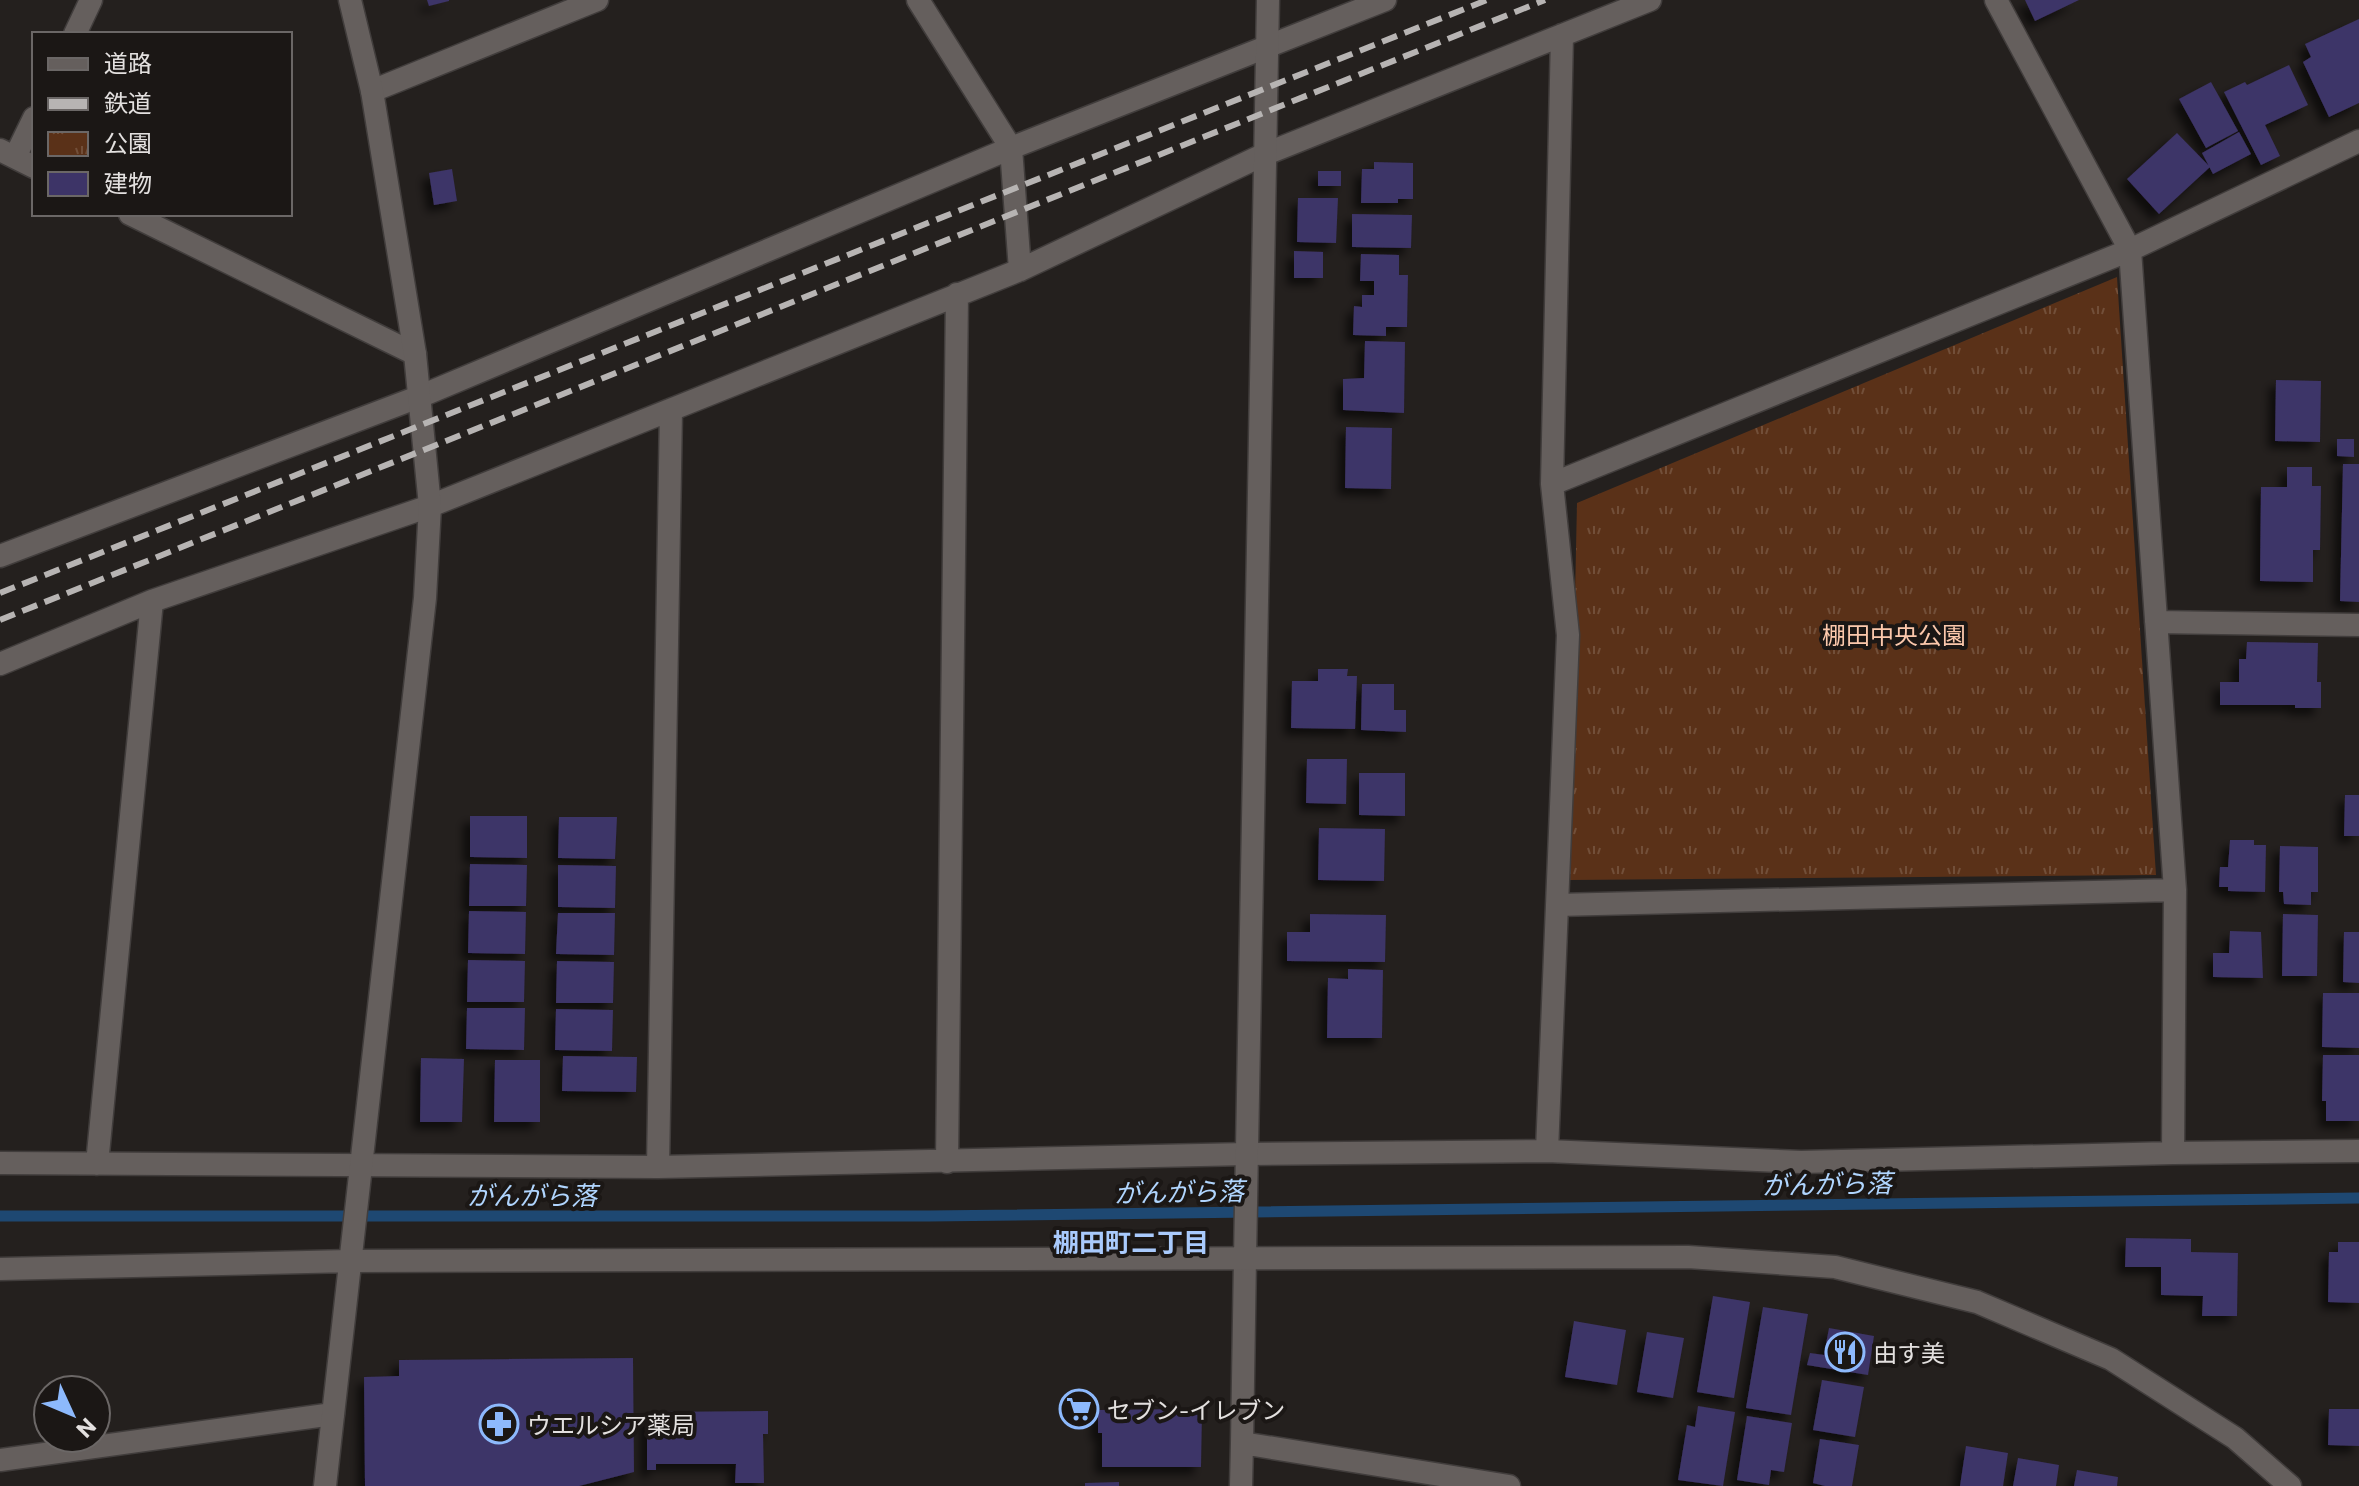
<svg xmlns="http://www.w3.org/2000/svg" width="2359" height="1486" viewBox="0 0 2359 1486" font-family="Commissioner,'Noto Sans JP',sans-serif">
	<defs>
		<pattern id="park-tufts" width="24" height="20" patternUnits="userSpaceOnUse" patternTransform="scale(2)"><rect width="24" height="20" fill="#5a3118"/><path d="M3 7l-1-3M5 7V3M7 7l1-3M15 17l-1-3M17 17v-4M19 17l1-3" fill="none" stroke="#724f39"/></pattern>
		<filter id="shadow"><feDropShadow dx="-7" dy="7" stdDeviation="4" flood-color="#0009"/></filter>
	</defs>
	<rect width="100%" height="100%" fill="#24201e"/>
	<path fill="url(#park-tufts)" d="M2117,277L2156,875L1569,880L1577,503Z"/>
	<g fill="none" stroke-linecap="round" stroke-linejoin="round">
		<path stroke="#1e4872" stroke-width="11" d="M0,1216H929L2359,1198"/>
	</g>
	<path fill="#3d3467" filter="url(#shadow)" d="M427,0H449V1L429,6Z
		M2025,0H2079L2035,21Z
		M2359,19V103L2329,117L2303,62L2311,57L2305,44Z
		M2289,65L2308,105L2265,125L2280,156L2261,165L2224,92L2245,82L2247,85Z
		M2211,82L2238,131L2206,148L2179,99Z
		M2239,132L2251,154L2213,174L2202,153Z
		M2177,133L2210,167L2159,214L2127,179Z
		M1374,162L1413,163V199H1398V203H1361L1362,169H1374Z
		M452,169L457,201L434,205L429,173Z
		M1318,171H1341V186H1318Z
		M1298,198H1338L1336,243L1297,242Z
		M1352,214L1412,215L1411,248L1352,247Z
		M1294,251L1323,252V278H1294Z
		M1361,254L1399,255V275H1408L1407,327H1386V336L1353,335L1354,306L1362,307V295H1374V281H1360Z
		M1365,341L1405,342L1404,413L1343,410V379L1364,378Z
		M2276,380L2321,381L2320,442L2275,441Z
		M1346,427L1392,428L1391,489L1345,488Z
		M2337,439H2354V457L2337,456Z
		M2343,464H2359V602L2340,601Z
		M2287,467H2312V486H2321L2320,550H2313V582L2260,581L2261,487H2287Z
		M2247,642L2318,643L2317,682H2321V708H2295V705H2220V682H2239V659H2246Z
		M1318,669H1348L1347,676H1357L1355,729L1291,728L1292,681H1318Z
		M1362,684H1394V710H1406V732L1361,730Z
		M1307,759H1347L1346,804L1306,803Z
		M1359,773H1405V816L1359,815Z
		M2345,795H2359V836H2344Z
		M470,816H527V858L470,857Z
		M559,817H617L615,859L558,858Z
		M1319,828L1385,829L1384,881L1318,880Z
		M2230,840H2254V845H2266L2265,892L2228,891V887H2219L2220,867H2228Z
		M2280,846L2318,847V892H2311V905L2284,904L2283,892H2279Z
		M470,864L527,865L526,906H469Z
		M558,865L616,866L615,908L558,907Z
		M469,911L526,912L525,954L468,953Z
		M558,913H615L614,955L556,954Z
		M1310,914L1386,915L1385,962L1287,961V932H1310Z
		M2283,914L2318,915L2317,976H2282Z
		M2230,931L2261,932L2263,978L2213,977V953H2229Z
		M2344,932H2359V983L2343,982Z
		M468,960L525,961L524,1002H467Z
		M557,961L614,962L613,1003H556Z
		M1348,969L1383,970L1382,1038H1327L1328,978L1348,979Z
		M2323,993H2359V1048L2322,1047Z
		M467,1008H525L524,1050L466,1049Z
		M556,1009L613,1010L612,1051L555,1050Z
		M2323,1055H2359V1121H2326V1101H2322Z
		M563,1056L637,1057L636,1092L562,1091Z
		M421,1058L464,1059L462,1122H420Z
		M495,1060H540V1122H494Z
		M2126,1238L2191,1239V1252L2238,1253L2237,1316H2202L2203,1296L2161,1295V1267H2125Z
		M2338,1242H2359V1303L2328,1302L2329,1252H2338Z
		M1713,1296L1750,1302L1734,1398L1697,1392Z
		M1763,1307L1808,1314L1791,1415L1746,1408Z
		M1574,1321L1626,1330L1617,1385L1565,1377Z
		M1829,1328L1874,1336L1868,1375L1807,1365L1810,1353L1824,1355Z
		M1647,1332L1684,1338L1673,1398L1637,1392Z
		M633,1358L634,1472L579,1486H365L364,1377L399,1376V1360Z
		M1822,1380L1864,1387L1855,1437L1813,1430Z
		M1698,1406L1735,1412L1723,1486L1678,1480L1687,1425L1695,1427Z
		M1186,1409V1413L1202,1412L1201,1467H1102V1433H1098V1410Z
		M2329,1409H2359V1446L2328,1445Z
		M768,1411V1434H763L764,1483H735L736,1464H656V1470H647V1412Z
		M1747,1416L1792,1423L1784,1472L1771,1470L1769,1485L1737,1480Z
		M1820,1439L1859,1445L1852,1486H1825L1813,1483Z
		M1966,1446L2008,1453L2003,1486H1960Z
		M2018,1458L2059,1465L2056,1486H2013Z
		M2077,1470L2118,1477L2117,1486H2074Z
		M1119,1482V1486H1085V1483Z"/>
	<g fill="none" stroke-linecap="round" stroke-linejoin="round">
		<g stroke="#413d3c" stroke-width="25">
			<path id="minor" d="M918,0L1011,148L1020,270
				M1996,0L2130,250L2175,890L2173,1153
				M75,34L91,0
				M372,91L597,0
				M0,150L34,167
				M15,157L34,118
				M130,214L415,354
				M1552,484L2130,250L2359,141
				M0,556L421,396L1011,148L1385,0
				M2156,622L2359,625
				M0,664L152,601L430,506L1020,270L1263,155L1650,0
				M1557,905L2175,890
				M1547,1151L1568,635L1552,484L1562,35
				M947,1162L957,294
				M0,1163L658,1167L1247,1154L1547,1151L1801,1162L2173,1153L2359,1151
				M97,1164L152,601
				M658,1167L671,410
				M1245,1258L1242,1443L1509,1486
				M0,1460L333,1414
				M1241,1486L1242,1443"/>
		</g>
		<g stroke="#413d3c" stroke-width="25">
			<path id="tertiary" d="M1245,1258L1268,0
				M0,1269L350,1261L1688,1257L1835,1267L1977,1302L2111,1359L2235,1438L2290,1486
				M325,1486L425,598L430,506L415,354L372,91L350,0"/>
		</g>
		<use href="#minor" stroke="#655f5d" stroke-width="22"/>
		<use href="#tertiary" stroke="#655f5d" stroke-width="22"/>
		<path stroke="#b7b4b3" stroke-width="6" stroke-dasharray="16 8" stroke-linecap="butt" d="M0,593L1487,0
			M0,620L1545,0"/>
	</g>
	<defs>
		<g id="restaurant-ring" transform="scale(2)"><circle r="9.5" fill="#1b1715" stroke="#8db9fc" stroke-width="1.5"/><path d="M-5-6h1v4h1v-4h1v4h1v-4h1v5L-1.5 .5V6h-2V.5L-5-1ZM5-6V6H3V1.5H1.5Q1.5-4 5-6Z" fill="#8db9fc"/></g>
		<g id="supermarket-ring" transform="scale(2)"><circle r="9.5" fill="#1b1715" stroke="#8db9fc" stroke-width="1.5"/><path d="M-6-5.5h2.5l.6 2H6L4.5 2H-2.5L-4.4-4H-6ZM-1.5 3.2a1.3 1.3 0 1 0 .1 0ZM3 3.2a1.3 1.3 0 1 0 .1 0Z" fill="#8db9fc"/></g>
		<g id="pharmacy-ring" transform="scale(2)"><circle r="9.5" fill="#1b1715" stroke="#8db9fc" stroke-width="1.5"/><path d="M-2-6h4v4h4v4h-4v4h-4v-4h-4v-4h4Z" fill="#8db9fc"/></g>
	</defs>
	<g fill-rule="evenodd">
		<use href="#restaurant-ring" x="1845" y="1352"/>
		<use href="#supermarket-ring" x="1079" y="1409"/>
		<use href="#pharmacy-ring" x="499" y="1424"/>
	</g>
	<g text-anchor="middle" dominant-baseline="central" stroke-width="8" stroke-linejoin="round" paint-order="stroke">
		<g font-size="24" fill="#fbc8ac" stroke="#1b1715">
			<text x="1894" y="634">棚田中央公園</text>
		</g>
		<g font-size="24" fill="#e3e0df" stroke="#1b1715" text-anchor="start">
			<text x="1873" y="1352">由す美</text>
			<text x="1107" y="1409">セブン-イレブン</text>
			<text x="527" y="1424">ウエルシア薬局</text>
		</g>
		<g font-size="26" font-style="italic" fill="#b0d5fe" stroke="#1b1715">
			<text transform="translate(1827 1183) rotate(-1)">がんがら落</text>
			<text transform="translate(1179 1191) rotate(-1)">がんがら落</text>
			<text x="532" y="1194">がんがら落</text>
		</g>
		<g font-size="26" font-weight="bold" fill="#a9cafc" stroke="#1b1715">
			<text x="1131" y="1241">棚田町二丁目</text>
		</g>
	</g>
	<rect x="32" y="32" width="260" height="184" fill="#1b1715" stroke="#6b6766" stroke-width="2"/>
	<rect x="48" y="58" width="40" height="12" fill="#655f5d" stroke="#6b6766" stroke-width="2"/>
	<text x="104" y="72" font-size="24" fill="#e3e0df">道路</text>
	<rect x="48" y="98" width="40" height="12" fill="#b7b4b3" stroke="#6b6766" stroke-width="2"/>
	<text x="104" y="112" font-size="24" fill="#e3e0df">鉄道</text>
	<rect x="48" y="132" width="40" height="24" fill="url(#park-tufts)" stroke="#6b6766" stroke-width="2"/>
	<text x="104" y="152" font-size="24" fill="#e3e0df">公園</text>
	<rect x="48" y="172" width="40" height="24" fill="#3d3467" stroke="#6b6766" stroke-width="2"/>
	<text x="104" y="192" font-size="24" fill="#e3e0df">建物</text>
	<g transform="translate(72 1414) rotate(134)"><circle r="38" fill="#1b1715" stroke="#6b6766" stroke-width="2"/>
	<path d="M0-6L14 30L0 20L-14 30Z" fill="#8db9fc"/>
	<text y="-12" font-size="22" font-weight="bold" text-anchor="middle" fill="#e3e0df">N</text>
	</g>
</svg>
